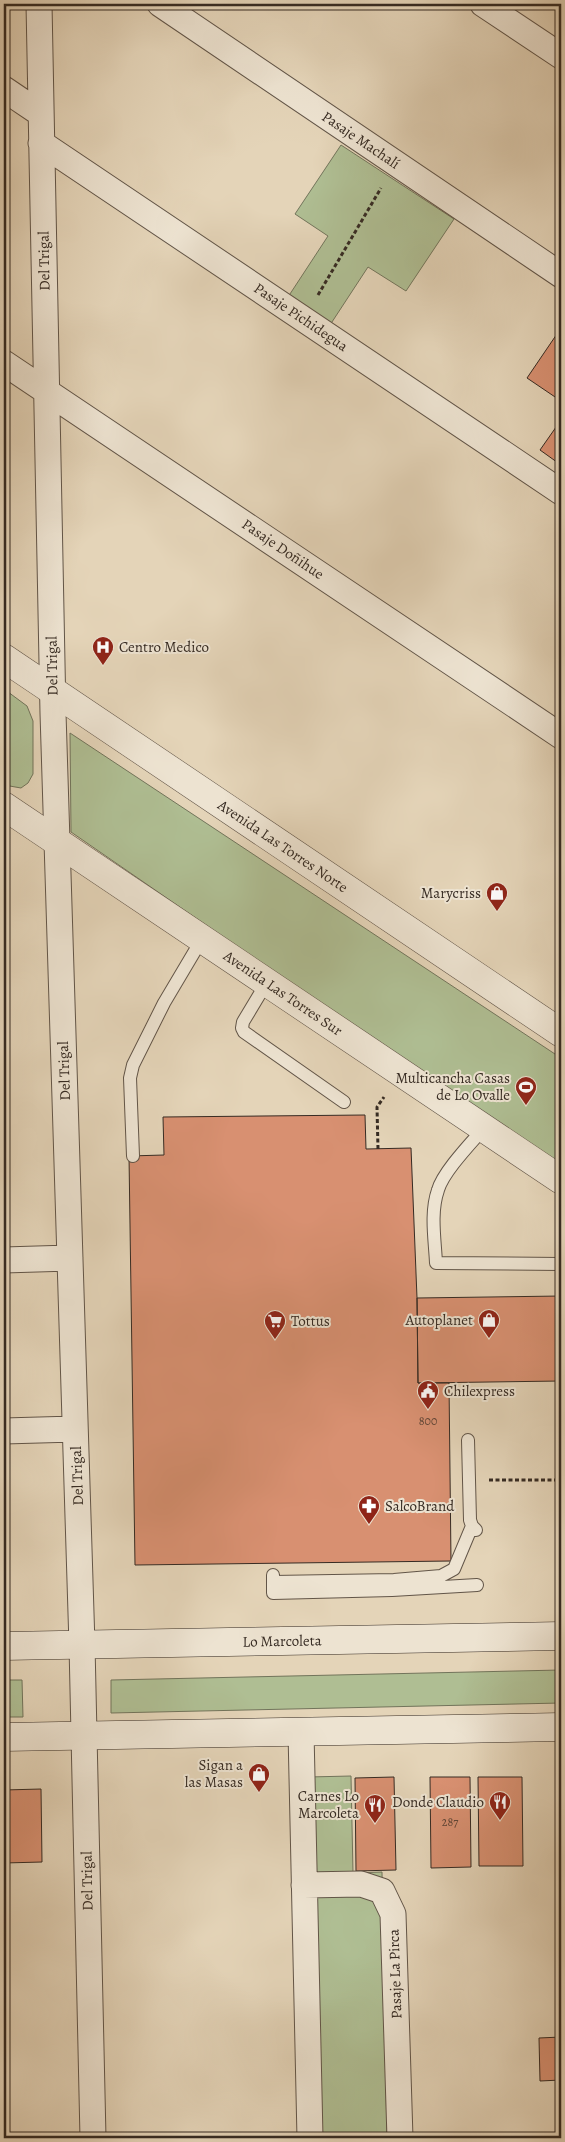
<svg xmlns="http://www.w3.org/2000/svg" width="565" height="2142" viewBox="0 0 565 2142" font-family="Alegreya,serif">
	<rect width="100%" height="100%" fill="#e4d4b8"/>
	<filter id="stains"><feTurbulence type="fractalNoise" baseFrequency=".004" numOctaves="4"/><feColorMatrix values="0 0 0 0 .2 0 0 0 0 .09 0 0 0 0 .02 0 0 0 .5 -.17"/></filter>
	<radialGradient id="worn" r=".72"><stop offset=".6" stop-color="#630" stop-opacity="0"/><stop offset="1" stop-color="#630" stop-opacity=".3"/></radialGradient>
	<path fill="#afbe93" stroke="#72745b" d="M341,145L454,219L406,291L368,267L330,325L288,297L328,236L295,214Z
		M4,689L27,706L33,721V774L28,783L21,788L4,785Z
		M70,733L561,1058V1170L71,832Z
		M561,1670V1703L111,1713V1680Z
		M4,1680H22L23,1717H4Z
		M351,1776L353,1873L382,1872L387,2138H316L308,1777Z"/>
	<path fill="#d89071" stroke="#362b23" d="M561,328V401L527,378Z
		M561,420V465L540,450Z
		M365,1115L366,1149L411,1148L417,1298L418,1383H449L451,1561L135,1565L129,1156L164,1155L163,1117Z
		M561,1296V1381L418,1383L417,1298Z
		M394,1777L396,1870L356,1871L355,1778Z
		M430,1777H470L471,1867L431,1868Z
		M478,1777H522L523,1866H479Z
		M41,1789L42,1862L4,1863V1790Z
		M561,2037V2080L540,2081L539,2038Z"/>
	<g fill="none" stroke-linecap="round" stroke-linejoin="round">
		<g stroke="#625548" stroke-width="14">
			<path id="service" d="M267,982L243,1022L242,1028L244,1032L344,1102
				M484,1128C471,1143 443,1172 438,1190C430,1213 435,1240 436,1263L561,1264
				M133,1156L130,1078L133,1065L164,1003L202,939
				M468,1440L470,1520L472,1526L476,1530
				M273,1575V1593L392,1590L477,1585
				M273,1582L394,1580L441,1576L454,1569L472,1526"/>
		</g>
		<g stroke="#625548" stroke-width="27">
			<path id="minor" d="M39,4L53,713L82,1645L93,2138
				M160,4L561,275
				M483,4L561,56
				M4,89L41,114
				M41,143L561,492
				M4,363L561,736
				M4,1260L70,1258
				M4,1431L75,1429
				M301,1732L310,2138
				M304,1885L361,1884L382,1891L393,1914L400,2138"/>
		</g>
		<g stroke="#625548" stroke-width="29">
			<path id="tertiary" d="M4,658L561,1033
				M4,806L561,1180"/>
		</g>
		<g stroke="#362b23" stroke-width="29">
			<path id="secondary" d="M4,1646L561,1636
				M4,1737L561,1727"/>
		</g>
		<path stroke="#362b23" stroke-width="3" stroke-dasharray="4 2.5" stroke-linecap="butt" d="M318,295L381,188
			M378,1149L377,1107L384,1097
			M489,1480H561"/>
		<use href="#service" stroke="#ede3d1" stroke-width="12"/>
		<use href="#minor" stroke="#ede3d1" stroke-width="25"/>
		<use href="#tertiary" stroke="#ede3d1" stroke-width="28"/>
		<use href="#secondary" stroke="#ede3d1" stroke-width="28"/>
	</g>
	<defs>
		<g id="hospital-pin" transform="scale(1.125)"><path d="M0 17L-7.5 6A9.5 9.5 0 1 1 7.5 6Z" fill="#8f2418" stroke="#ede3d1"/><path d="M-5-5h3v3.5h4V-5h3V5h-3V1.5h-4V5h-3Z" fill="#fff"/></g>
		<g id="shop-pin" transform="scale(1.125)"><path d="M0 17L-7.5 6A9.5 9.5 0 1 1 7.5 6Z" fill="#8f2418" stroke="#ede3d1"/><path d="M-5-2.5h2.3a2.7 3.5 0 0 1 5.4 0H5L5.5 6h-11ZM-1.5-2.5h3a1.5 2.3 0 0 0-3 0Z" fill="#fff"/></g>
		<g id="stadium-pin" transform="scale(1.125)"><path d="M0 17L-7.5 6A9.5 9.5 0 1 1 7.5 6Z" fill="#8f2418" stroke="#ede3d1"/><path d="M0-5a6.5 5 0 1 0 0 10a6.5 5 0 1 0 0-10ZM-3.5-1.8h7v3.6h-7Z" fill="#fff"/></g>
		<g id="supermarket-pin" transform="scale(1.125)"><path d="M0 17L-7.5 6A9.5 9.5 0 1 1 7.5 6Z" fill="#8f2418" stroke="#ede3d1"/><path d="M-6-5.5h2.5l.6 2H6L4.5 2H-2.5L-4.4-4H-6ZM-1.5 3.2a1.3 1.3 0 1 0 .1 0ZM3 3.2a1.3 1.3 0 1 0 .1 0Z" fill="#fff"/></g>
		<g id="civic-pin" transform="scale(1.125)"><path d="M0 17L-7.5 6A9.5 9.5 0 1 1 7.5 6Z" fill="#8f2418" stroke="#ede3d1"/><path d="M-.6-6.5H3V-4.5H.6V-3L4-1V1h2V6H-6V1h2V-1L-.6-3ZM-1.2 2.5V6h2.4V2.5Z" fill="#fff"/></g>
		<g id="pharmacy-pin" transform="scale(1.125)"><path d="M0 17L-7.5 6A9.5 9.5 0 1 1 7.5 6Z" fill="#8f2418" stroke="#ede3d1"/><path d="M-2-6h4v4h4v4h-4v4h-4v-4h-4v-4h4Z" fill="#fff"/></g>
		<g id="restaurant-pin" transform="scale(1.125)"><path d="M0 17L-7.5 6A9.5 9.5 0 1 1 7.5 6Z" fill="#8f2418" stroke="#ede3d1"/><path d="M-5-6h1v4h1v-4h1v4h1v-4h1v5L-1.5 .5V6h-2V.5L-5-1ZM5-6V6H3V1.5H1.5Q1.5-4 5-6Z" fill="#fff"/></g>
	</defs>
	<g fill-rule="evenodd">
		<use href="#hospital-pin" x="103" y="647"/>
		<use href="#shop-pin" x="497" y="893"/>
		<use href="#stadium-pin" x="526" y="1087"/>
		<use href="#shop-pin" x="489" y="1320"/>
		<use href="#supermarket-pin" x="275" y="1321"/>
		<use href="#civic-pin" x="428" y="1391"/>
		<use href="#pharmacy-pin" x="369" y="1506"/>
		<use href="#shop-pin" x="259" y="1774"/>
		<use href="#restaurant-pin" x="500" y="1802"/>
		<use href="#restaurant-pin" x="375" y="1805"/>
	</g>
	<g text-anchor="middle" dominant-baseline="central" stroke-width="4" stroke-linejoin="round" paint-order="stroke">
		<g font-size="12" fill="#5e4436">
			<text x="428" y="1421">800</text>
			<text x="450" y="1822">287</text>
		</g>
		<g font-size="15" fill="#362b23" stroke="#ede3d1">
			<text transform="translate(361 140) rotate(34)">Pasaje Machalí</text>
			<text transform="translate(44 261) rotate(-91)">Del Trigal</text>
			<text transform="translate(301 317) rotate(34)">Pasaje Pichidegua</text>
			<text transform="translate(283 549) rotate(34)">Pasaje Doñihue</text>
			<text transform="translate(52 666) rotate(-91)">Del Trigal</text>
			<text transform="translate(283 846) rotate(34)">Avenida Las Torres Norte</text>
			<text transform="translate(283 993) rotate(34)">Avenida Las Torres Sur</text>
			<text transform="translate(64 1071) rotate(-92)">Del Trigal</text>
			<text transform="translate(77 1476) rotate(-92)">Del Trigal</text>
			<text transform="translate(282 1641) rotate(-1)">Lo Marcoleta</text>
			<text transform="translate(87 1881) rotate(-91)">Del Trigal</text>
			<text transform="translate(395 1974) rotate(-92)">Pasaje La Pirca</text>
		</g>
		<g font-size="15" fill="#362b23" stroke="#ede3d1" text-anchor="end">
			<text x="119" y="647" text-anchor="start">Centro Medico</text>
			<text x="481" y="893">Marycriss</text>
			<text x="510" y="1078">Multicancha Casas<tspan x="510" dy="17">de Lo Ovalle</tspan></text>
			<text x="473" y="1320">Autoplanet</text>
			<text x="291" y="1321" text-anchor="start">Tottus</text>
			<text x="444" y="1391" text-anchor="start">Chilexpress</text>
			<text x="385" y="1506" text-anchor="start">SalcoBrand</text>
			<text x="243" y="1765">Sigan a<tspan x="243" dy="17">las Masas</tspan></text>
			<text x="359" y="1796">Carnes Lo<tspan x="359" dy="17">Marcoleta</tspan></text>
			<text x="484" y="1802">Donde Claudio</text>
		</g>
	</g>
	<rect width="565" height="2142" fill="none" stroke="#e4d4b8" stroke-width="20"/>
	<rect x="5" y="5" width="555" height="2132" fill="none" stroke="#362b23" stroke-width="2.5"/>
	<rect x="10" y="10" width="545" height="2122" fill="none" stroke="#362b23"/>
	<rect width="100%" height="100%" filter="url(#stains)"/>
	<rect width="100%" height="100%" fill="url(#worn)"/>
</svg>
